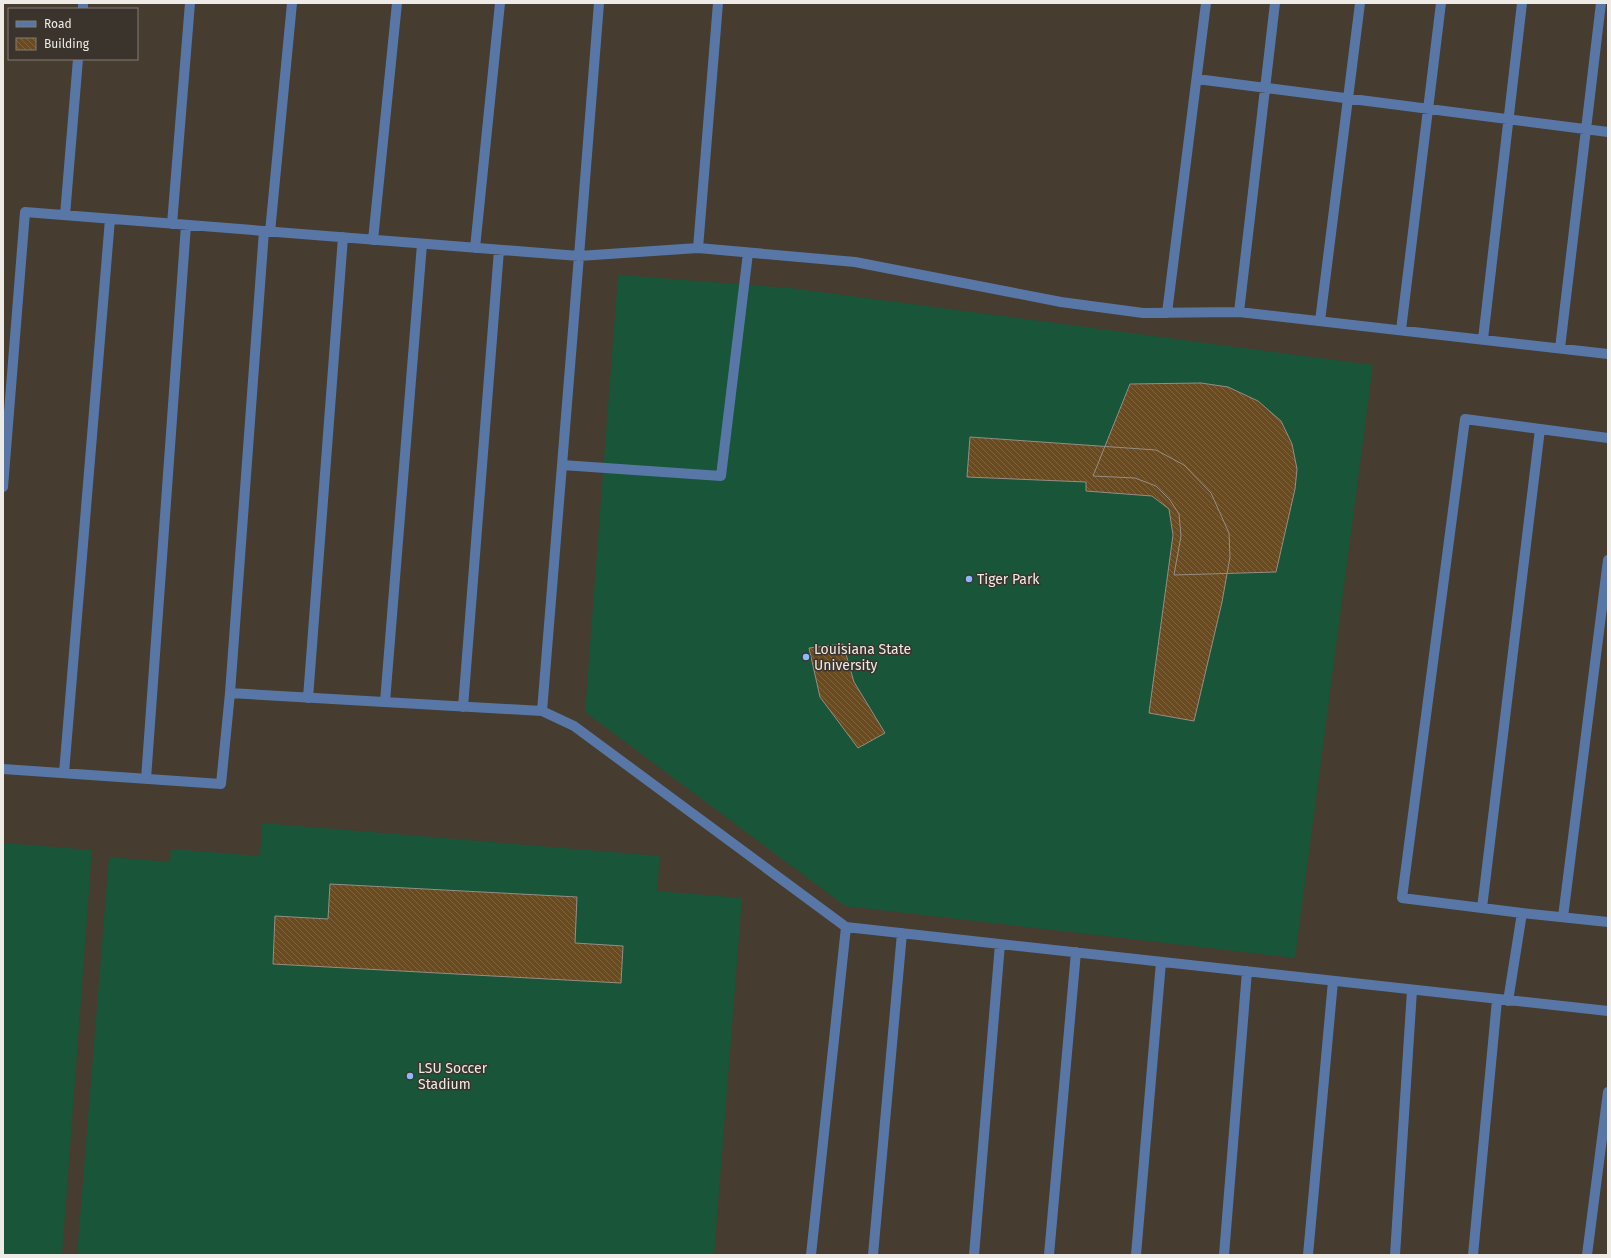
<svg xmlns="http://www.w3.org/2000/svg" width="1611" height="1258" viewBox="0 0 1611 1258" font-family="'Fira Sans',sans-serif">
	<defs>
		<pattern id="building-back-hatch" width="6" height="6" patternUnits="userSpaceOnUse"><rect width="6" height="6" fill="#6a4a1f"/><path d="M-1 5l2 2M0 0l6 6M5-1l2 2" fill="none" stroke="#80643f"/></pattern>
	</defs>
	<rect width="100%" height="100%" fill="#3a342d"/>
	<path fill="#463c2f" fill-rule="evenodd" d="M3,3H1608V1255H3ZM9,9H137V59H9Z"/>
	<path fill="#195639" d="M618,275L790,288L1373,365L1295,958L845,906L585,712Z
		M262,823L660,856L657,891L742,898L714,1255H77L109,857L170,862L171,849L260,856Z
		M3,843L92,850L62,1255H3Z"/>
	<path fill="url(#building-back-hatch)" stroke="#958d85" d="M1201,383L1228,387L1258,401L1281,421L1292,444L1297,469L1295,489L1276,572L1174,575L1181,536L1179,514L1170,500L1156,486L1135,478L1093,476L1130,384Z
		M970,437L1156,450L1184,465L1211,493L1229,533L1230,557L1222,602L1194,721L1149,713L1173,535L1169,509L1152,496L1086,491V482L967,477Z
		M843,644L854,682L885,733L858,748L820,697L809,648Z
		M330,884L577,897L575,943L623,946L621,983L273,964L275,916L328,919Z"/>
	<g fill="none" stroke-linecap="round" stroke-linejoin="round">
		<path stroke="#5877a6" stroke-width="10" d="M599,3L579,256L698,248L718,3
			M1275,3L1239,312L1608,354
			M83,9V3
			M1197,79L1608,132
			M65,215L78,59
			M172,224L190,3
			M270,232L292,3
			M373,240L397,3
			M475,248L500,3
			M698,248L855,262L1061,302L1143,313L1239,312
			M1167,313L1206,3
			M1320,321L1360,3
			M1401,330L1441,3
			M1483,339L1522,3
			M1560,348L1601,3
			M562,465L721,476L748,253
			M3,487L25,212L579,256L542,711
			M230,693L264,231
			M308,698L343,237
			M385,702L422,244
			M463,707L499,250
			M3,769L221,784L230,693L542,711L574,726L846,927
			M64,773L110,219
			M146,779L186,225
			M1482,908L1540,429
			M1522,913L1402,898L1465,419L1608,438
			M1563,917L1608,560
			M1508,1001L1522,913L1608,922
			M811,1255L846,927L1608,1011
			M873,1255L902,933
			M974,1255L1000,944
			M1049,1255L1076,952
			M1136,1255L1161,962
			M1224,1255L1247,971
			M1308,1255L1333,981
			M1395,1255L1412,990
			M1473,1255L1497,1000
			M1587,1255L1608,1092"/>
	</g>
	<g fill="#8cb9fc" stroke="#3a342d" stroke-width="1.5">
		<circle cx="969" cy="579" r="4"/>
		<circle cx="806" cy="657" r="4"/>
		<circle cx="410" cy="1076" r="4"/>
	</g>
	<g text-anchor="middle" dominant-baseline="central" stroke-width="3" stroke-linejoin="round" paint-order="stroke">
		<g font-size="14" fill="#eeeae5" stroke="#3a342d" text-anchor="start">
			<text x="977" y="579">Tiger Park</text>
			<text x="814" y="649">Louisiana State<tspan x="814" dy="16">University</tspan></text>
			<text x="418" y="1068">LSU Soccer<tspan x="418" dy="16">Stadium</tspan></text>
		</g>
	</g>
	<rect width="1611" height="1258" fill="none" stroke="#eeeae5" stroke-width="8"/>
	<rect x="8" y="8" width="130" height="52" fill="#3a342d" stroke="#827d77"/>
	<rect x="16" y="21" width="20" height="6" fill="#5877a6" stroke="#827d77"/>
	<text x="44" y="28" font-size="12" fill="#eeeae5">Road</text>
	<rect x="16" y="38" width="20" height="12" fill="url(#building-back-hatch)" stroke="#827d77"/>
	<text x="44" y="48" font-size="12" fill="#eeeae5">Building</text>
</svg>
